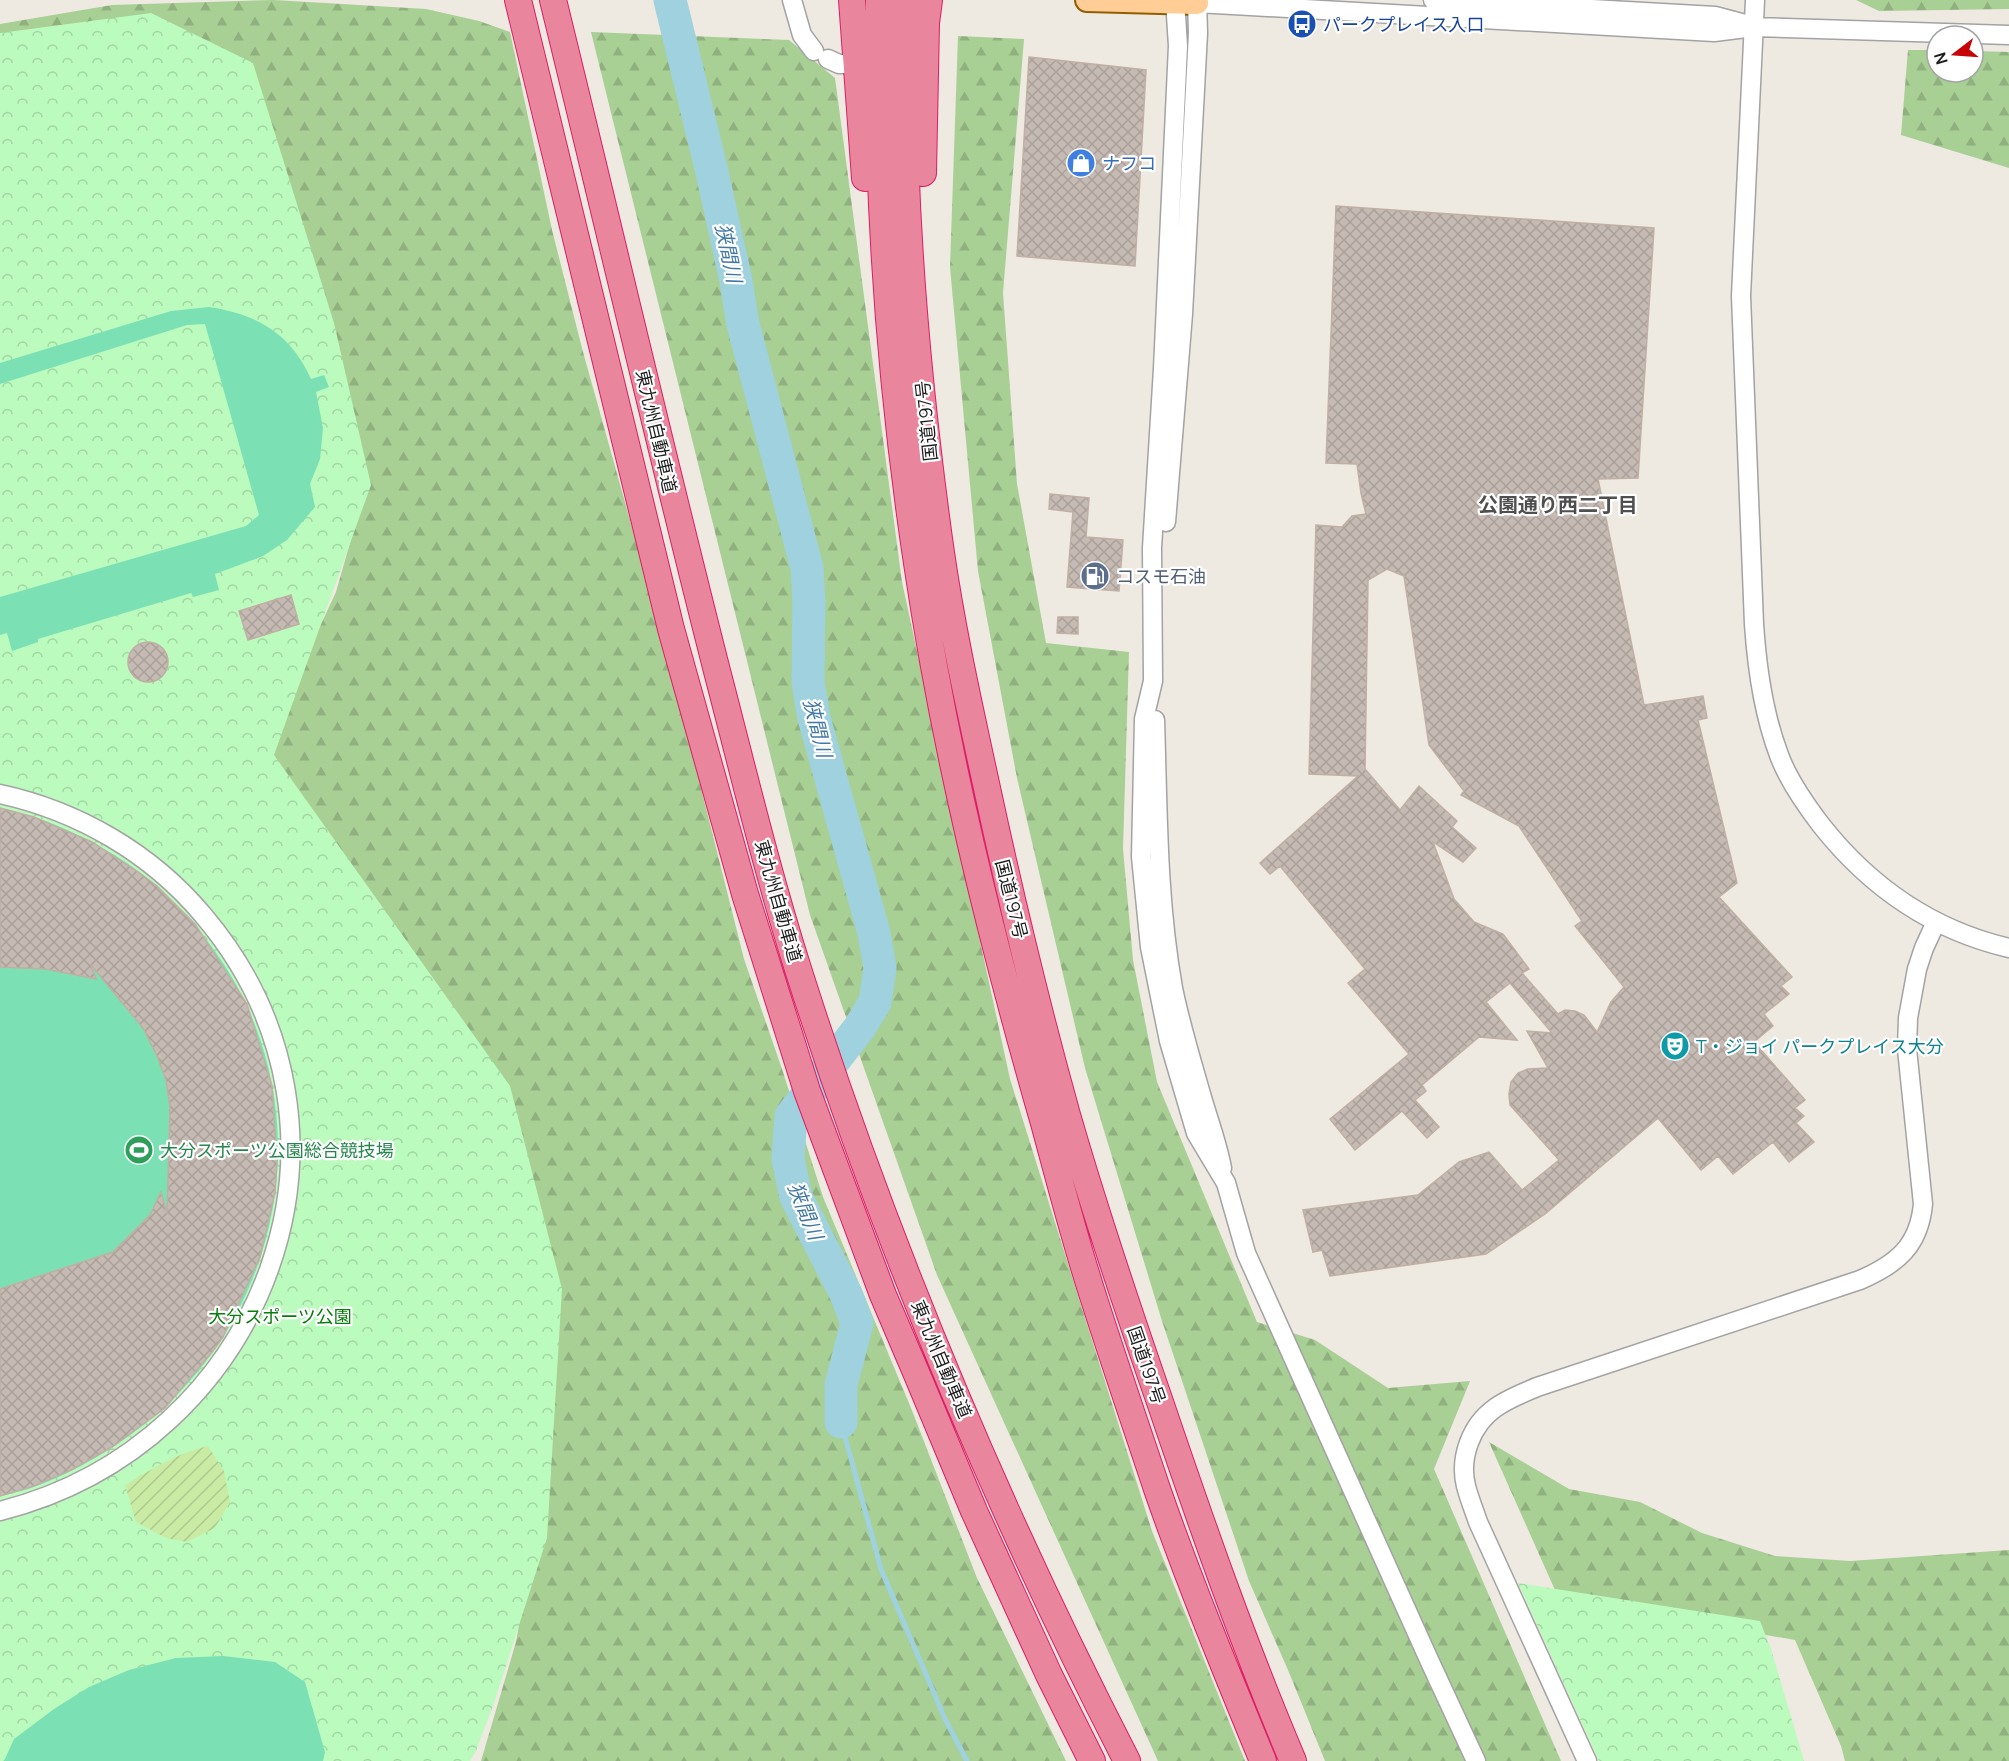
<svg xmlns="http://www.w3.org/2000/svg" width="2009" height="1761" viewBox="0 0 2009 1761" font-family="Manrope,'Noto Sans JP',sans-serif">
	<defs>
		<pattern id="forest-firs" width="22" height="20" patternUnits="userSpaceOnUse" patternTransform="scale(1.5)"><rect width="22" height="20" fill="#a8cf94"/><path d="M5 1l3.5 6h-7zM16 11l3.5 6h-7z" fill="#90b17f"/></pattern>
		<pattern id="park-crowns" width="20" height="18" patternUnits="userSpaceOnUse" patternTransform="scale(1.5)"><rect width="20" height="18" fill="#bbfbbd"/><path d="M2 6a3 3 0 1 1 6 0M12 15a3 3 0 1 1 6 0" fill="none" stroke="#a0d7a2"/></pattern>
		<pattern id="garden-furrows" width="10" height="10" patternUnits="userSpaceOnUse" patternTransform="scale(1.5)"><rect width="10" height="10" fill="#caeba4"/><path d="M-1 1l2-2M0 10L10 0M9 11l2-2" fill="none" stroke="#adc98d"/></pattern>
		<pattern id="building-cross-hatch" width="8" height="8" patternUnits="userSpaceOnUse" patternTransform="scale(1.5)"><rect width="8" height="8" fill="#c6bbb4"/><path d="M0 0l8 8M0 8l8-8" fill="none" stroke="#aaa09a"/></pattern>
	</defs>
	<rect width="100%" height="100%" fill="#eee9e1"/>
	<path fill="url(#forest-firs)" d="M274,0L426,9L479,21L510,32L552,230L583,352L665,645L744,959L782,1069L823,1197L911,1408L977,1578L1066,1761H481L516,1642L553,1431L252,765L293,684L336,592L358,515L0,44V24L112,5Z
		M1856,0H2009V9L1879,11Z
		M591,32L789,40L835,78L902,582L1010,1079L1152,1531L1245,1761H1158L937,1275L810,915Z
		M958,36L1024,39L1003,293L1017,484L1046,643L1129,652L1123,849L1133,960L1157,1082L1257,1322L1315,1340L1388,1388L1470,1381L1434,1469L1561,1761H1325L1288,1670L1249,1581L1162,1321L1085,1068L1017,778L978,571L950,267Z
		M1908,50H1937V72H1973V51L2009,52V168L1901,135Z
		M1489,1442L1569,1489L1640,1502L1702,1533L1775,1556L1850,1561L2009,1550V1761H1845L1841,1746L1795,1640L1559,1599Z"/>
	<path fill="url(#park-crowns)" d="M151,13L253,63L334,323L371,485L274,755L510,1086L562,1289L547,1538L494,1703L476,1751L470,1761H0V33Z
		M1518,1583L1760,1621L1771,1649L1804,1761H1599Z"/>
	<path fill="url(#garden-furrows)" d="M208,1446L224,1471L230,1502L215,1528L187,1542L166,1538L136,1522L125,1485C152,1469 177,1453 208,1446Z"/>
	<path fill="#7be1b5" d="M209,307C257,314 291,334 311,379L324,375L329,387L316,392L323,428L320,459L310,484L315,507L287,540L263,556L215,574L219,590L193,597L191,593L38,639V642L12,651L7,633L0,635V597L246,526L259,515L205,324L187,325L0,384V363L171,311Z
		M0,808C46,817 88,838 127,863C159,885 185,912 209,943C329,1101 287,1326 126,1438C89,1464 44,1488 0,1496Z
		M223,1656L275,1662L305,1682L325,1752L323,1761H4L14,1739L54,1709L89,1687L129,1670L176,1658Z"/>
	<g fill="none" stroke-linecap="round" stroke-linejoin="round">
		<path stroke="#9fd2de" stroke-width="5" d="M841,1422L881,1569L945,1719L967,1761"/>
		<path stroke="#9fd2de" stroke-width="33" d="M670,0L711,168L736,281L743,324L807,568L809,602L808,682L814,718L874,933L880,968L875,1002L860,1027L791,1116L788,1159L796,1197L846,1294L857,1323L841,1385V1422"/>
	</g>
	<path fill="url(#building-cross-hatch)" stroke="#c0afa3" stroke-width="1.5" fill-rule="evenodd" d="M1029,57L1146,70L1135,266L1017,256Z
		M1336,206L1654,228L1638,478L1598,479L1644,705L1703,696L1707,718L1698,720L1737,883L1719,897L1792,977L1781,986L1789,994L1764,1014L1773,1026L1754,1042L1805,1100L1795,1108L1804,1116L1796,1123L1814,1142L1789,1162L1773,1142L1733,1174L1718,1156L1701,1170L1658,1118L1545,1214L1486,1254L1330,1276L1322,1250L1313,1252L1303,1210L1418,1195L1459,1162L1489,1152L1522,1190L1559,1160L1510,1105L1509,1094L1511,1082L1518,1073L1528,1069L1548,1068L1527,1031L1552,1033L1510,983L1486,1002L1517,1040L1479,1037L1422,1085L1426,1091L1415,1100L1439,1127L1427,1138L1402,1111L1355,1150L1330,1119L1409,1054L1348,983L1365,969L1280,866L1270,874L1260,863L1358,776L1309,774L1316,525L1342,527L1352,516L1366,514L1361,493L1357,464L1326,463ZM1387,569L1404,576L1429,745L1464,791L1461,795L1519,826L1582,921L1575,926L1624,987L1611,1002L1597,1032L1584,1015L1575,1011L1565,1010L1558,1014L1522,973L1529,969L1503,934L1474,922L1454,899L1433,842L1463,862L1476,848L1452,827L1457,821L1419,786L1400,810L1365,769L1368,580Z
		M1050,494L1089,498L1086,537L1123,540L1119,591L1067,587L1073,512L1049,509Z
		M291,595L299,624L248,640L239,611Z
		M1058,617H1078V634L1057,633Z
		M128 662a20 20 0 1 1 40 0a20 20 0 1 1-40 0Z
		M0,808L34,817L92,842L137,871L157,886L195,924L247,1004L272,1086L277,1162L275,1193L260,1257L223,1337L213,1351L165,1408L112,1447L71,1470L34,1486L0,1496V1289L113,1252L150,1215L161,1192L167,1214L170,1107L166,1080L157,1056L143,1028L91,965L96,979L46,969L0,967Z"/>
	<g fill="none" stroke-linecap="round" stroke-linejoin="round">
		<g stroke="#a3a3a3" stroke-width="21">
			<path id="minor" d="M792,0L802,35L814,51
				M1175,0L1178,46L1163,369L1152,548L1153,681L1144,719L1141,857L1150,947L1169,1041L1196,1133L1226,1183L1246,1253L1430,1662L1476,1761
				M1433,0L1715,16L1745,24
				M1755,0L1741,296L1754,624C1757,669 1763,713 1779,755C1788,780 1805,804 1821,825C1870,887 1932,930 2009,948
				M1197,3L1714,32L1754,27L2009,35
				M828,59L839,64H855
				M1166,522L1183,314L1198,33L1197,0
				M1155,720C1158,811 1157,898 1173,988C1180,1023 1191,1059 1201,1094C1208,1119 1217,1142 1222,1168
				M0,794C78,811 151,853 203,915C385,1129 266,1444 0,1511
				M1587,1761L1478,1522C1474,1510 1469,1498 1466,1486C1459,1458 1471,1425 1495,1408C1507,1399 1523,1393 1537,1387L1860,1280C1897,1264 1919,1246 1923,1204L1907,1049L1908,1018L1917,969L1924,948L1936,922"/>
		</g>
		<g stroke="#945d00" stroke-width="26">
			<path id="major" d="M1087,0L1197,3"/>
		</g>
		<g stroke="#dd1d67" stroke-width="28">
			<path id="highway" d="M518,0L671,629L745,894L807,1091L883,1295L918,1377L974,1511L1049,1675L1092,1761
				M553,0C608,224 660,448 717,671C743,771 767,871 798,969C884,1240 997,1508 1127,1761
				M852,0L865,178
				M879,0C876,189 889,377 917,563C945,753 991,939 1044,1123C1060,1182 1075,1241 1094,1299C1114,1362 1136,1426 1157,1489C1189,1581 1226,1671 1263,1761
				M905,0C899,182 915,366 940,546C951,624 968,701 985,779C1009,891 1036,1004 1067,1115C1095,1212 1127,1307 1160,1402C1201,1523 1243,1643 1293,1761
				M923,173L926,23L929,0"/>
		</g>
		<use href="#minor" stroke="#fff" stroke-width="18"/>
		<use href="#major" stroke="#ffcd95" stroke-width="22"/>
		<use href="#highway" stroke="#e9859c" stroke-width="26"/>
	</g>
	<defs>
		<g id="bus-disc" transform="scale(1.5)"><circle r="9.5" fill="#1a4fb4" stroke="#fff"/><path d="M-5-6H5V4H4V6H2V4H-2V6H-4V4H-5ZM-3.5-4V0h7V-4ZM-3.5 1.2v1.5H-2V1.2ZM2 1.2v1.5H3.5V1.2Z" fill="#fff"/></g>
		<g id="shop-disc" transform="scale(1.5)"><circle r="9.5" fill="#3f7fe0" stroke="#fff"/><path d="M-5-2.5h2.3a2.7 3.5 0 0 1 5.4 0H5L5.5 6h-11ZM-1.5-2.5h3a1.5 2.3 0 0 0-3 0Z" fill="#fff"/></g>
		<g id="fuel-disc" transform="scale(1.5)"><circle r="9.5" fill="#5c6f8a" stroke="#fff"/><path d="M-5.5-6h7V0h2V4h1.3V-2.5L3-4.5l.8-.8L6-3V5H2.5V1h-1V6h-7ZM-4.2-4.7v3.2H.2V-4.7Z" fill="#fff"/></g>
		<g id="theatre-disc" transform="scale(1.5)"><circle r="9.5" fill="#0f9aa8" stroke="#fff"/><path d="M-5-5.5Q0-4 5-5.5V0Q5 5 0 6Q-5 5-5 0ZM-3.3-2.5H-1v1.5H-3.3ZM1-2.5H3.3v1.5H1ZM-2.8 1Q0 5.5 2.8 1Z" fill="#fff"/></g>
		<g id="stadium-disc" transform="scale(1.5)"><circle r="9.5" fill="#2e9e5b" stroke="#fff"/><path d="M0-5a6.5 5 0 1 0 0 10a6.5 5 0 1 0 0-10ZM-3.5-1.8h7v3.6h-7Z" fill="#fff"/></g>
	</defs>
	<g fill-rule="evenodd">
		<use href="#bus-disc" x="1302" y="24"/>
		<use href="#shop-disc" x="1081" y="163"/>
		<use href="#fuel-disc" x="1095" y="576"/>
		<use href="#theatre-disc" x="1675" y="1046"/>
		<use href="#stadium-disc" x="139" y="1150"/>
	</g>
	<g text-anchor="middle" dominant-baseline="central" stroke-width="4.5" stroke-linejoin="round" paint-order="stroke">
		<g font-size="18" fill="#164399" stroke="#fff" text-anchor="start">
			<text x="1323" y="24">パークプレイス入口</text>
		</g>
		<g font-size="18" fill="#366cbe" stroke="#fff" text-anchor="start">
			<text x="1102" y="163">ナフコ</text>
		</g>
		<g font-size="18" fill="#1c1c1c" stroke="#fff">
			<text transform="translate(926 421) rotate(-96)">国道197号</text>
			<text transform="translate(657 431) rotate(77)">東九州自動車道</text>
			<text transform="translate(1012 899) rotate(76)">国道197号</text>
			<text transform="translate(779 901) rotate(74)">東九州自動車道</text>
			<text transform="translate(942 1359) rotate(67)">東九州自動車道</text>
			<text transform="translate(1147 1365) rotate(71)">国道197号</text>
		</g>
		<g font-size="18" fill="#4e5e75" stroke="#fff" text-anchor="start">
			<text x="1116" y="576">コスモ石油</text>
		</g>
		<g font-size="18" fill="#0d838f" stroke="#fff" text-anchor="start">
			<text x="1696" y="1046">T・ジョイ パークプレイス大分</text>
		</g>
		<g font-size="18" fill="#27864d" stroke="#fff" text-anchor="start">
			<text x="160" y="1150">大分スポーツ公園総合競技場</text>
		</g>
		<g font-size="18" fill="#077d0c" stroke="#fff">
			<text x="280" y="1316">大分スポーツ公園</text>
		</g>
		<g font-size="20" font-style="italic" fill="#4379a6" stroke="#fff">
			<text transform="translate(729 253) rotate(78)">狭間川</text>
			<text transform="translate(818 728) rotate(76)">狭間川</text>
			<text transform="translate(806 1211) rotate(68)">狭間川</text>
		</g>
		<g font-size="20" font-weight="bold" fill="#4f4f4f" stroke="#fff">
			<text x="1558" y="504">公園通り西二丁目</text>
		</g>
	</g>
	<g transform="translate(1955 54) rotate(253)"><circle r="28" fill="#ffffff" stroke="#a4a4a4" stroke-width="1.5"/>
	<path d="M0-4.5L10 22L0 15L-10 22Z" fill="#c80008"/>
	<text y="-9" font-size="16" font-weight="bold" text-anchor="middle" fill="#1c1c1c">N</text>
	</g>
</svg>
